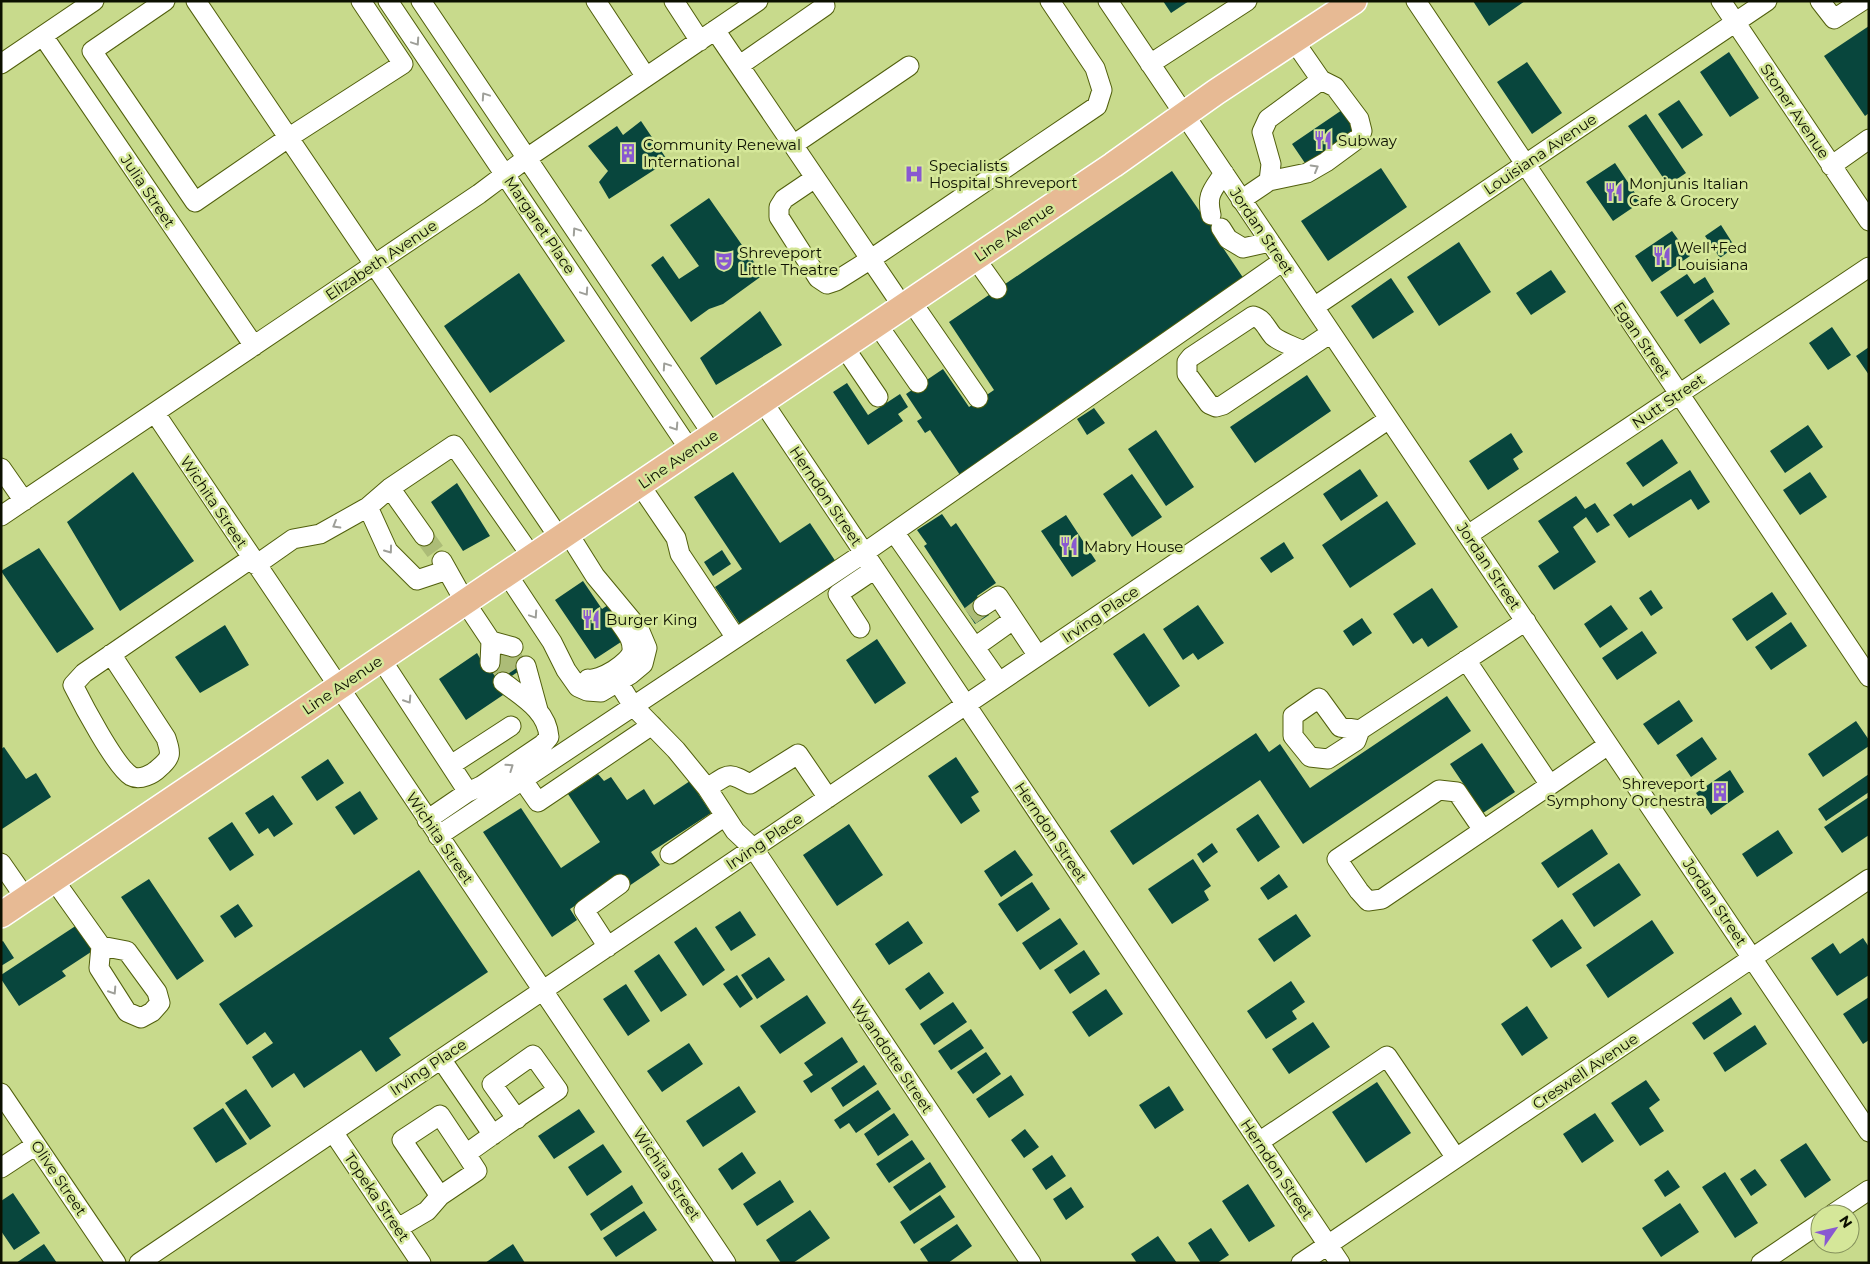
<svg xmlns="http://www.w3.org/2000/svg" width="1870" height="1264" viewBox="0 0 1870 1264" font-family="Montserrat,sans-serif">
	<rect width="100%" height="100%" fill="#c8da8c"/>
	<path fill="#08463d" d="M1163,1H1189L1171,13Z
		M1473,1H1525L1489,26Z
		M1869,26V113L1865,116L1824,56Z
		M1729,52L1759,98L1730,117L1700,72Z
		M1527,62L1562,113L1532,134L1497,82Z
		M1679,100L1703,135L1682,149L1658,114Z
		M1342,110L1354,127L1348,139L1309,169L1292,144Z
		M1646,114L1686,173L1668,185L1628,126Z
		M641,121L668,161L609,199L599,182L608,171L588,146L617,126L623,135Z
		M1615,163L1641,202L1613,221L1586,182Z
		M1381,168L1407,207L1328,261L1301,221Z
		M1172,171L1205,219L1224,226L1213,233L1246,282L960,475L930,430L925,433L917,421L922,418L906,394L943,369L969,407L994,390L949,322Z
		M709,198L763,275L723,304L709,309L691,322L651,265L663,256L679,279L699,266L670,225Z
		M1721,225L1735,247L1720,258L1705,236Z
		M1672,231L1690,256L1652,282L1635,256Z
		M1459,242L1491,292L1439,326L1407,277Z
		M1551,270L1566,292L1531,315L1516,293Z
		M519,273L565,341L490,393L444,326Z
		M1687,274L1694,284L1705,277L1714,292L1677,317L1660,292Z
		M1391,278L1414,312L1373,339L1351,306Z
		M1713,299L1730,324L1700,344L1684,320Z
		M760,311L782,345L716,385L700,358Z
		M1832,327L1851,355L1828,370L1809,343Z
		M1869,347V375L1856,356Z
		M1307,375L1331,411L1255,463L1230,427Z
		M847,383L868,415L900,394L908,407L898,414L903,421L868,445L833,392Z
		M1094,408L1105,423L1087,435L1077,419Z
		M1808,425L1823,447L1785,473L1770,451Z
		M1156,430L1194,487L1166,506L1128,449Z
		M1511,433L1523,452L1513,459L1519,469L1488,490L1469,461Z
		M1662,439L1678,463L1643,487L1626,463Z
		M1360,469L1378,496L1341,521L1323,494Z
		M1690,470L1710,502L1698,510L1691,499L1629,538L1613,515L1631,503L1633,506Z
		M133,472L194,561L120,611L67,522Z
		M733,472L780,543L810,523L836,562L741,626L715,587L742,569L694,497Z
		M1810,472L1827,497L1800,515L1783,490Z
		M1132,474L1162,517L1132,537L1103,494Z
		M457,483L490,536L463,551L431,502Z
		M1576,496L1585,509L1595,503L1610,525L1597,533L1586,517L1573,527L1596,562L1554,590L1538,566L1559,552L1538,521Z
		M1387,501L1416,544L1350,588L1322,545Z
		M942,514L951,527L956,523L996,583L977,596L989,615L975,624L924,546L927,544L917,530Z
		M1066,515L1096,561L1072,577L1041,531Z
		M1284,542L1294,558L1271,573L1260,558Z
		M39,548L94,629L57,653L1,571Z
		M722,550L731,564L713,576L704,562Z
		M583,581L602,609L611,603L619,615L611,620L624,640L595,659L555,600Z
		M1432,588L1458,627L1428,647L1422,638L1413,644L1393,614Z
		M1651,590L1663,608L1651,616L1639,598Z
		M1772,592L1787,614L1747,641L1732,619Z
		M1198,605L1224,643L1198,660L1193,653L1183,660L1163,629Z
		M1611,605L1628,629L1600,648L1584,624Z
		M1362,618L1372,633L1353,646L1343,631Z
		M1791,622L1807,646L1771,670L1755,647Z
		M225,625L249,665L200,693L175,657Z
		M1642,631L1657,653L1617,680L1602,658Z
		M1144,633L1180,686L1149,707L1113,654Z
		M877,639L906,683L875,704L846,660Z
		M516,646L528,665L500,684L506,693L466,720L439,679L477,653L485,667Z
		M1447,696L1471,731L1303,844L1260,780L1133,865L1110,831L1256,733L1269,752L1280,744L1310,788Z
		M1679,700L1693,721L1658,745L1643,724Z
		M1856,721L1869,740V746L1823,777L1808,754Z
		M1702,737L1717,759L1691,777L1676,755Z
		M1482,743L1515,792L1483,813L1450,764Z
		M4,747L26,779L36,773L51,797L2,829L1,749Z
		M956,757L979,792L971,797L980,811L961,824L928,776Z
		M328,759L344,783L317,801L301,777Z
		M1730,770L1744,792L1711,815L1696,793Z
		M598,774L604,781L611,777L627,800L644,789L654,805L690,781L711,813L651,852L660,865L629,886L622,875L570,909L577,920L552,937L483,832L521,808L561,868L600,842L568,794Z
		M1869,774V792L1826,821L1818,809Z
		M360,791L378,819L354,835L335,807Z
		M273,795L293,824L274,837L268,828L259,834L245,813Z
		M1869,797V835L1842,853L1824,827Z
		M1258,814L1280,847L1258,862L1236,829Z
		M232,822L254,855L230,871L208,838Z
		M849,824L883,875L837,906L803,855Z
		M1592,829L1608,854L1558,888L1541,863Z
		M1778,830L1793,853L1757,877L1742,854Z
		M1212,843L1218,852L1203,863L1197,854Z
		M1015,850L1033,875L1001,897L984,871Z
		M1193,859L1211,886L1204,891L1209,900L1172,924L1148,889Z
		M1619,863L1641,895L1594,927L1572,894Z
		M419,870L488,972L389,1038L401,1055L376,1072L361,1050L304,1088L294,1073L272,1088L252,1057L273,1043L265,1032L247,1045L219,1004Z
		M1279,874L1288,887L1268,900L1260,888Z
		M149,879L204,961L177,980L121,897Z
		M1032,882L1050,909L1017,932L998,904Z
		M238,904L253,926L235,938L220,916Z
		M740,911L756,935L731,951L715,927Z
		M1296,914L1311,936L1274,962L1258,939Z
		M1060,918L1078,944L1040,970L1022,943Z
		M1562,919L1582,948L1551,968L1532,940Z
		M1652,920L1674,953L1608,998L1586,965Z
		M908,921L923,943L889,965L875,944Z
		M77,925L94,950L62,971L66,976L19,1006L1,979V975Z
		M696,927L725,970L703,986L674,942Z
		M1863,938L1869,947V975L1837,996L1811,958L1833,943L1840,954Z
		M3,941L14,958L1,966V942Z
		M1084,950L1100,974L1070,994L1054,970Z
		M659,954L687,995L661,1012L634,971Z
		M769,957L785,980L757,999L741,975Z
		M929,972L944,993L920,1010L905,989Z
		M737,975L753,999L740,1008L723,984Z
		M1291,981L1305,1002L1292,1011L1297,1019L1266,1039L1247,1011Z
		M626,984L650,1021L628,1036L603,999Z
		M1106,989L1123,1014L1089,1037L1072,1012Z
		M807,995L826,1023L780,1054L760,1026Z
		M1731,997L1742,1014L1704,1040L1692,1023Z
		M1869,997V1040L1863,1044L1843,1014Z
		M953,1002L967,1022L934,1045L920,1024Z
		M1527,1006L1548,1038L1522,1056L1501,1024Z
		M1313,1022L1330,1047L1289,1074L1272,1049Z
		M1755,1025L1767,1044L1725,1072L1713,1053Z
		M971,1029L984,1048L951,1070L938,1051Z
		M842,1037L858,1062L811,1093L803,1081L813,1075L804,1063Z
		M689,1043L703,1064L662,1092L647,1071Z
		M986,1052L1001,1074L973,1094L957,1072Z
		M864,1065L877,1084L843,1107L831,1088Z
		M1011,1075L1024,1095L989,1118L976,1099Z
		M1646,1080L1660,1100L1649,1108L1664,1131L1640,1146L1611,1103Z
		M1377,1082L1411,1133L1366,1163L1332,1112Z
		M739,1086L756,1112L703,1147L686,1121Z
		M1169,1086L1184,1110L1155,1129L1139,1105Z
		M246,1089L271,1126L250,1140L225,1103Z
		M878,1090L891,1109L856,1133L849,1123L840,1129L834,1120Z
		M223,1108L247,1144L216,1163L193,1128Z
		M579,1109L595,1132L554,1159L538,1136Z
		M894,1113L909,1135L878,1156L864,1134Z
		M1595,1113L1614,1141L1582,1163L1563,1134Z
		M1025,1129L1039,1147L1024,1158L1011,1140Z
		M912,1140L925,1159L889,1183L876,1164Z
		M1806,1143L1831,1180L1805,1198L1780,1160Z
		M603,1144L622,1172L587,1196L568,1167Z
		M742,1152L756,1173L732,1190L718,1169Z
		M1052,1155L1066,1176L1046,1190L1032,1169Z
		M930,1162L946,1187L910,1211L893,1187Z
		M1755,1169L1767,1185L1751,1196L1740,1179Z
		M1668,1170L1680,1187L1665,1197L1654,1180Z
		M1725,1172L1758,1223L1735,1238L1702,1187Z
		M780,1180L794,1202L757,1226L743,1204Z
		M1248,1184L1275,1226L1249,1242L1222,1201Z
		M632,1185L643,1203L601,1231L590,1214Z
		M1071,1187L1084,1207L1066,1220L1053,1199Z
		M13,1193L40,1233L14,1250L1,1231V1201Z
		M940,1195L955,1217L914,1244L900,1222Z
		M1680,1203L1699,1232L1661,1257L1642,1228Z
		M810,1210L830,1238L793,1263H781L766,1240Z
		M644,1211L657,1230L616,1257L603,1238Z
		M957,1224L972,1246L948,1263H929L920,1249Z
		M1211,1228L1229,1255L1217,1263H1201L1188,1243Z
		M1158,1236L1177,1263H1137L1131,1254Z
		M44,1244L57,1263H16Z
		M513,1244L525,1263H485Z"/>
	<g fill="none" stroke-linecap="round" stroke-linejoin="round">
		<path stroke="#acbc77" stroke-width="19" stroke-dasharray="19 9" stroke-linecap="butt" d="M424,536L441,559
			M970,616L983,606
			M508,651L521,670
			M495,660L508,678"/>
		<g stroke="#515f0c" stroke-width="21">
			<path id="minor" d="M165,1L92,51L195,202L288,138L403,64L361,1
				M196,1L560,539
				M388,1L690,450
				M421,1L713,435
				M596,1L646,77
				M674,1L700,41
				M1108,1L1869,1132
				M1416,1L1869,677
				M1721,1L1869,221
				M1820,1L1834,19L1862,1
				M715,30L903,307
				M43,36L254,346
				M1,64L94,1
				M1150,64L1247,1
				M740,65L825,6
				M793,145L909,66
				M1831,166L1869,139
				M815,178L784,199L779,207V217L818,278L827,284L836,281L871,259L1097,106L1102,90L1095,68L1050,1
				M1269,181L1307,173L1326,162L1360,137L1362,131L1359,119L1335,87L1321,80
				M1241,200L1269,181L1271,164L1262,132L1268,119L1321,80L1294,41
				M1211,215C1206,194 1213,190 1224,173
				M1221,228L1228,239L1243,248L1270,242
				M975,258L997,289
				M911,301L978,398
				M1314,307L1767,1
				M877,324L918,383
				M844,347L878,397
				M1303,351C1294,346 1281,343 1273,336C1266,328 1264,319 1253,316L1191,357L1187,362V374L1209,404L1216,407L1223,405L1331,333
				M763,402L1340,1263
				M155,413L726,1263
				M1,468L24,501
				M640,485L676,538L680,554L736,638
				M390,488L424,536
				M368,507L388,551L417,580L447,570
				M1,516L479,194L527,158L758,1
				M894,532L999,682
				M1468,535L1869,267
				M442,561L465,602L491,641L490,663
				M256,565L293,539L320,534L368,507L390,488L454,445L532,557
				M507,574L552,642L566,670L578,687L587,691L601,692L631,674L643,664L647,648L639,629L595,576L568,533
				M983,606L998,596L1038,656
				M860,628L838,594L875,569
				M491,641L513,647
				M975,647L1013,620
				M111,654L166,738C171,754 172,757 159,768C153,774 140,781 131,776C115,766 82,703 73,685L84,673L252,558
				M381,659L468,792
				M1466,660L1550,785L1382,899L1368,901L1359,891L1337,859L1439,790L1457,792L1483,830
				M526,666L538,710
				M588,679C600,681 630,663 632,651C633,639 626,632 620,623
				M618,682L633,706L676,750L707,788
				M1360,730L1356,741L1328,759L1310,757L1293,736V716L1319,698L1340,727L1360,730L1526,621
				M451,765L511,726
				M522,779L538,802L652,725
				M1550,785L1608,745
				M828,798L798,754L750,784C726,771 730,774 707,788L735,831L754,849L1031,1263
				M427,820L468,792L481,786L543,744L549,737C547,710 522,697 503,682
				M438,836L864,553L1283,261
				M670,854L725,816
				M1,863L26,899
				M54,880L101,946L99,968L127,1012L141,1018L152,1012L160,1003L157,992L127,951L101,946
				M608,947L584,910L620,884
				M441,1059L493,1135
				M1,1093L116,1263
				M333,1132L421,1263
				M1259,1142L1387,1056L1456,1158
				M466,1154L477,1171L440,1196L402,1140L440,1115L466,1154C496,1132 527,1111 558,1090L533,1055L492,1084L517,1119
				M1,1168L36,1145
				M1833,1214L1869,1190
				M398,1228L427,1211L440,1196
				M139,1263L1389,419
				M1301,1263L1869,879
				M1761,1263L1820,1223"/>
		</g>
		<g stroke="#fff" stroke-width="28">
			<path id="major" d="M1,915L1113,165L1216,92L1354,1"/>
		</g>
		<use href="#minor" stroke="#fff" stroke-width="19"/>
		<use href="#major" stroke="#e7ba94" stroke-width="25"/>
	</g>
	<defs><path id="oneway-chevron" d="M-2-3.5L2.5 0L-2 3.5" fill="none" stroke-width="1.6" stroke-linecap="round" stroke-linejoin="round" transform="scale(1.25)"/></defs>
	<g stroke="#9e9f99">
		<use href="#oneway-chevron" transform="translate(416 42) rotate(56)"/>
		<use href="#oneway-chevron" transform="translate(485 96) rotate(-124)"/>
		<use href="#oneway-chevron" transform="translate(1315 168) rotate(-30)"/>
		<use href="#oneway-chevron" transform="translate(576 231) rotate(-124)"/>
		<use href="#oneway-chevron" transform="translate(585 292) rotate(56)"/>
		<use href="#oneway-chevron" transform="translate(666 366) rotate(-124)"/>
		<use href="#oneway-chevron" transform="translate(675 427) rotate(57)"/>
		<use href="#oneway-chevron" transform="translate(336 525) rotate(150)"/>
		<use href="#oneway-chevron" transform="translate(389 550) rotate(54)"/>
		<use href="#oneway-chevron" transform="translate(534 615) rotate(56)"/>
		<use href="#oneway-chevron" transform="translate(408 700) rotate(57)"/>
		<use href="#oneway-chevron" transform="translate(510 767) rotate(-35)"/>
		<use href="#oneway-chevron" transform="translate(113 991) rotate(57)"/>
	</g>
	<defs>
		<g id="restaurant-bare" transform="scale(1.5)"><path d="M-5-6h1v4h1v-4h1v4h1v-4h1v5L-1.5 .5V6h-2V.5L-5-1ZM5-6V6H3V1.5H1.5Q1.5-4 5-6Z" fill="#8958d1" stroke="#d5e799" stroke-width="2.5" paint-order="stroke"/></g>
		<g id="building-bare" transform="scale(1.5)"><path d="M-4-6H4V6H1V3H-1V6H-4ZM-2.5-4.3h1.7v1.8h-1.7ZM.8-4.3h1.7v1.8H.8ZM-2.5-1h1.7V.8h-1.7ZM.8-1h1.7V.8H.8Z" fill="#8958d1" stroke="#d5e799" stroke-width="2.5" paint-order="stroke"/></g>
		<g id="hospital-bare" transform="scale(1.5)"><path d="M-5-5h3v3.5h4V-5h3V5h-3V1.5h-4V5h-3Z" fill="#8958d1" stroke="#d5e799" stroke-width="2.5" paint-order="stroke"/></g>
		<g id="theatre-bare" transform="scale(1.5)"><path d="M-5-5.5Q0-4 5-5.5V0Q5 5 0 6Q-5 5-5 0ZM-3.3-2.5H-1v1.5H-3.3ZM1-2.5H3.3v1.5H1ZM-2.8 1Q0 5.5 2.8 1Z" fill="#8958d1" stroke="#d5e799" stroke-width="2.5" paint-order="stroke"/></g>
	</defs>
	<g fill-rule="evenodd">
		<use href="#restaurant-bare" x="1323" y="140"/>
		<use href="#building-bare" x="628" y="153"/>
		<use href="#hospital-bare" x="914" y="174"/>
		<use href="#restaurant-bare" x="1614" y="192"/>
		<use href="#restaurant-bare" x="1662" y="256"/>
		<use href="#theatre-bare" x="724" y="261"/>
		<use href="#restaurant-bare" x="1069" y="546"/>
		<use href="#restaurant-bare" x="591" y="619"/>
		<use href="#building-bare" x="1720" y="792"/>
	</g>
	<g text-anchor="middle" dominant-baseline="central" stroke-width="5" stroke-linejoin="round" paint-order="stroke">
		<g font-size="15" fill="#0c1000" stroke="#d5e799">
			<text transform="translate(1795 111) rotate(56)">Stoner Avenue</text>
			<text transform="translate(1540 154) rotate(-34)">Louisiana Avenue</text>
			<text transform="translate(148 191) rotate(56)">Julia Street</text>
			<text transform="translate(540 225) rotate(56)">Margaret Place</text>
			<text transform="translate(1262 231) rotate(56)">Jordan Street</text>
			<text transform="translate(1014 232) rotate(-34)">Line Avenue</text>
			<text transform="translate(381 260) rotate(-34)">Elizabeth Avenue</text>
			<text transform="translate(1642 340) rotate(56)">Egan Street</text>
			<text transform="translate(1668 401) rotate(-34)">Nutt Street</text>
			<text transform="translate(678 459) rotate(-34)">Line Avenue</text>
			<text transform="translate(826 496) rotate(56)">Herndon Street</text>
			<text transform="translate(214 502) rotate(56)">Wichita Street</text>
			<text transform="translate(1489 566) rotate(56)">Jordan Street</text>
			<text transform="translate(1100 614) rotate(-34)">Irving Place</text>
			<text transform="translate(342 685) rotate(-34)">Line Avenue</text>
			<text transform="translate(1051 832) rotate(56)">Herndon Street</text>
			<text transform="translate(440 838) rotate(56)">Wichita Street</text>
			<text transform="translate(764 841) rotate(-34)">Irving Place</text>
			<text transform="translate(1715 902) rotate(56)">Jordan Street</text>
			<text transform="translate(892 1056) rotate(56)">Wyandotte Street</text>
			<text transform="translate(428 1067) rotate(-34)">Irving Place</text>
			<text transform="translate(1585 1071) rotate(-34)">Creswell Avenue</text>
			<text transform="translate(1277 1169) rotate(56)">Herndon Street</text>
			<text transform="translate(667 1174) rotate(56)">Wichita Street</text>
			<text transform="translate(59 1178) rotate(56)">Olive Street</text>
			<text transform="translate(377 1197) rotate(56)">Topeka Street</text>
		</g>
		<g font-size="15" fill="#0c1000" stroke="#d5e799" text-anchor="start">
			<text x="1338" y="140">Subway</text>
			<text x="643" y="144">Community Renewal<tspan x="643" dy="17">International</tspan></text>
			<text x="929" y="165">Specialists<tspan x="929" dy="17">Hospital Shreveport</tspan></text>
			<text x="1629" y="183">Monjunis Italian<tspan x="1629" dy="17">Cafe &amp; Grocery</tspan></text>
			<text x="1677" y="247">Well+Fed<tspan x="1677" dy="17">Louisiana</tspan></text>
			<text x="739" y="252">Shreveport<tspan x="739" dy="17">Little Theatre</tspan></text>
			<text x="1084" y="546">Mabry House</text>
			<text x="606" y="619">Burger King</text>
			<text x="1705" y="783" text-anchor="end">Shreveport<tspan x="1705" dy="17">Symphony Orchestra</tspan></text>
		</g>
	</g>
	<rect width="1870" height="1264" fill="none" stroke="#0c1000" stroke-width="5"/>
	<g transform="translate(1835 1229) rotate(56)"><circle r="24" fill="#d5e799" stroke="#85915c"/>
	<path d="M0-4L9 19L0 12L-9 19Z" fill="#8958d1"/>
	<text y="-8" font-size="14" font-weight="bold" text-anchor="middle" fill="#0c1000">N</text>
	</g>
</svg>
